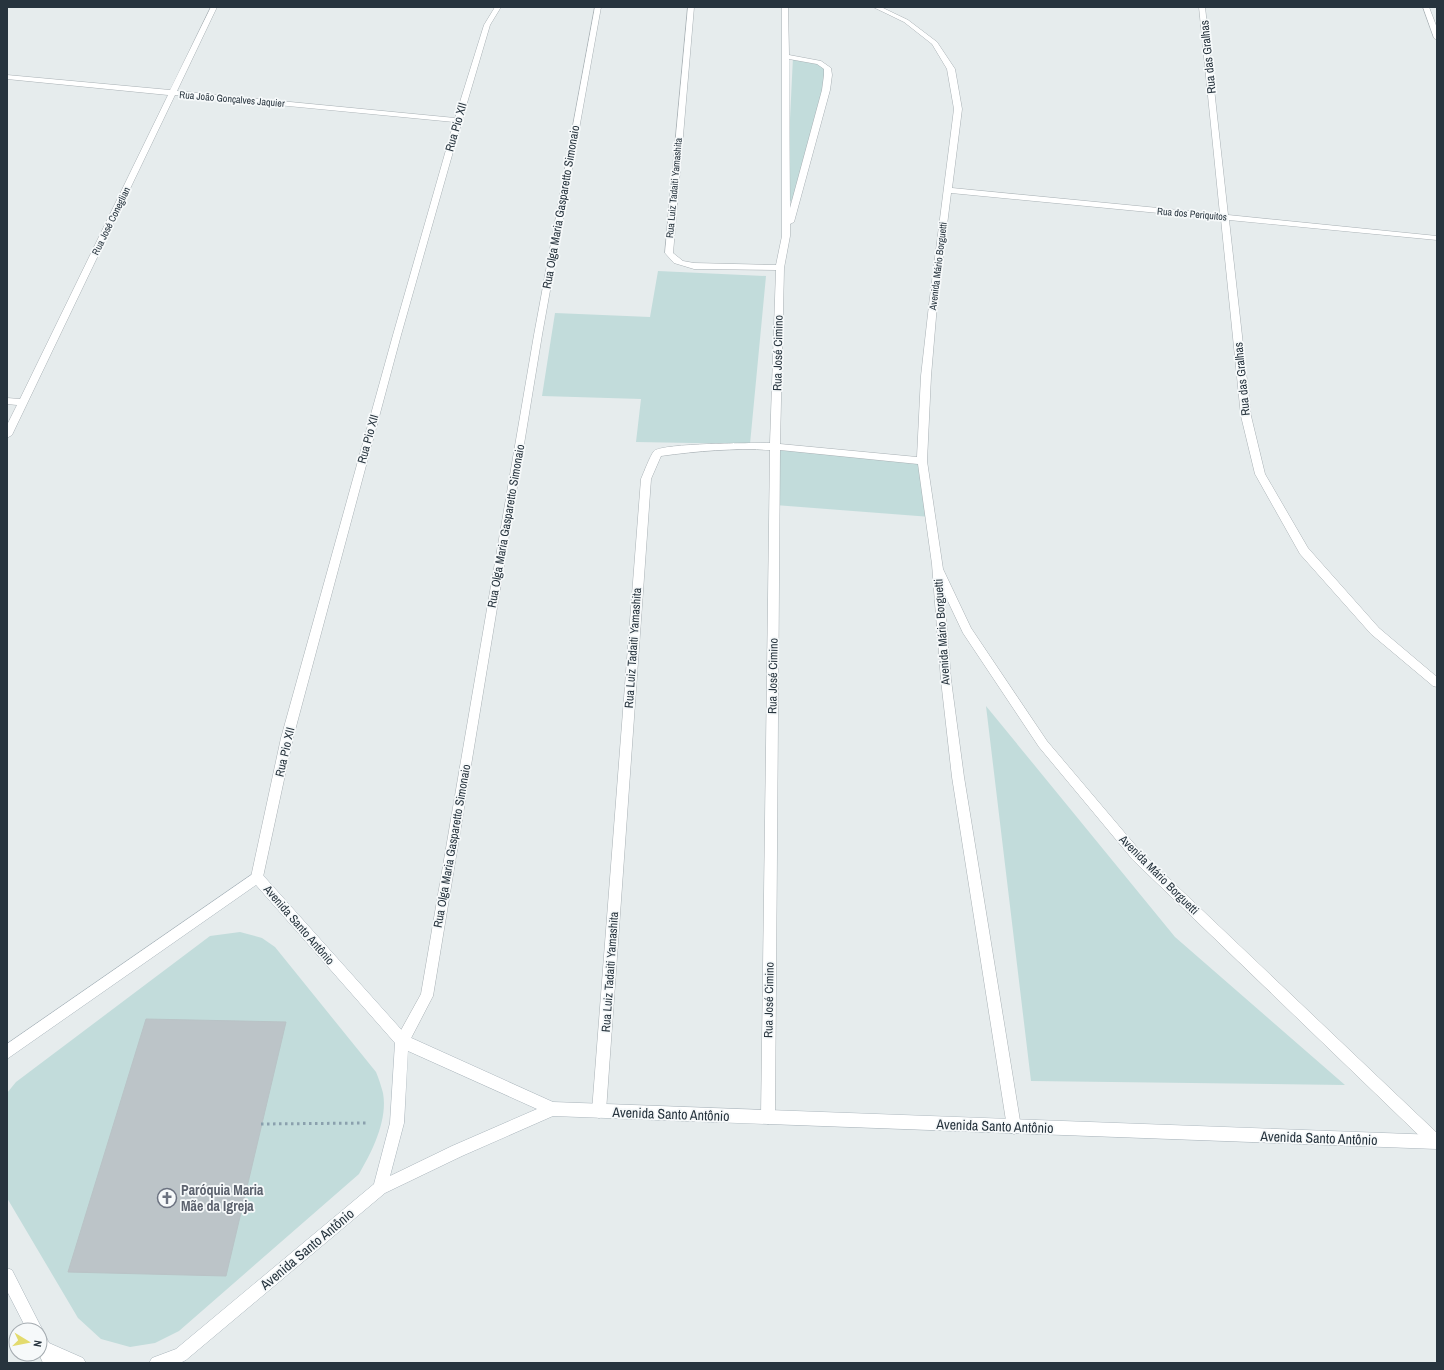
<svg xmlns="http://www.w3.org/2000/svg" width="1444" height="1370" viewBox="0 0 1444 1370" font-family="'Archivo Narrow',sans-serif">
	<rect width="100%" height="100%" fill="#e6eced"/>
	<path fill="#c2dcdb" d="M793,57L807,59L827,68L826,90L797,199L786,202Z
		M658,271L766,276L750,444L636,442L641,399L542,396L555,313L650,317Z
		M775,446L922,461L931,517L775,505Z
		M986,706L1175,937L1345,1085L1031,1081Z
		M240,932L262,938L275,947L376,1072C379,1079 381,1086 383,1093C388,1120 372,1152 359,1174L179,1331L155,1343L130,1347L101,1339L78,1318L7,1198V1093L16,1082L210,936Z"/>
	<path fill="#bcc4c8" stroke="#b9c3c6" d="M146,1019L286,1022L226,1276L68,1272Z"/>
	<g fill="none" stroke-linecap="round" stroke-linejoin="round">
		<g stroke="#a9b1b5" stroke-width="1">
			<path id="minor" d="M211,7H217L177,91L455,118L484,25L495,7H501L490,25L462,120L401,335L293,738L263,877L261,881L257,883L253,881L251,877L281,738L393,335L454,122L175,95L12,435L7,438V425L17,405L7,404V398L20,399L168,95L7,79V75L170,90Z
				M595,7H601L542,335L433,996L407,1046L402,1048L397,1046L395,1041L421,994L534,335Z
				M688,7H694L673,253L683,261L694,263L776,265L782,236V7H788L789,55L821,61L831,68L832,75L830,90L794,222L790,224V236L784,268L780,444L917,457L921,376L929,305L954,109L947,69L932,44L904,22L873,7H881L908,20L937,42L955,69L962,109L952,188L1220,214L1199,7H1205L1228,215L1437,236V240L1229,220L1251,416L1265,474L1308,548L1379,628L1437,677V687L1433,686L1371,634L1300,554L1255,474L1241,416L1221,219L951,193L937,305L931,376L927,461L943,569L971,628L1047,741L1141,852L1437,1133V1149L1431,1147L1133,860L1039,747L963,633L944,593L951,680L964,777L1021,1127L1019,1132L1014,1134L1009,1132L1007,1127L952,777L941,680L932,564L918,464L780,450L775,1117L773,1122L768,1124L763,1122L761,1117L770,450C734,448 698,451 661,456L651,479L606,1111L604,1116L599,1118L594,1116L592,1111L641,479C644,472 650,456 654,451C663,443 754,443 770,443L776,270L694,269L674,263L665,253ZM789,59L817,64L824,69V75L822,90L790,208Z
				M1423,7H1429L1437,28V40L1434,38Z
				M44,1340L49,1343L59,1363H43L39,1354L40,1342Z"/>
		</g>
		<g stroke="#a9b4bb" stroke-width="1">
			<path id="secondary" d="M257,871L261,873L407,1036L553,1102L1437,1135V1149L553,1116L462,1156L385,1193L186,1360L180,1363H149L152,1358L176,1349L374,1184L390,1123L395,1043L256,885L7,1059V1044ZM408,1051L537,1109L452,1146L390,1176L404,1123Z
				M7,1268L12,1270L40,1325L43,1330L41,1333L45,1335L49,1343L83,1358L86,1363H60L40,1354V1330H27L7,1291Z"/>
		</g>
		<path stroke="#8aa0ad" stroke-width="3" stroke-dasharray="2.5 3.5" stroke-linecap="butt" d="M261,1124L368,1123"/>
		<use href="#minor" fill="#fff" fill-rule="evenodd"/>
		<use href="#secondary" fill="#fff" fill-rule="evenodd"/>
	</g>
	<defs>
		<g id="church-ring" transform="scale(1)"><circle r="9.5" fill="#f6f9fa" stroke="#6b7280" stroke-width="1.5"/><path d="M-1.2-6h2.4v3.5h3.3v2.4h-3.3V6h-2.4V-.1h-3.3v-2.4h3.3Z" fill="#6b7280"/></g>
	</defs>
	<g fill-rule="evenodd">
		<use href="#church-ring" x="167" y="1198"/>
	</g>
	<g text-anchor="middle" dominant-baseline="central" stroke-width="3.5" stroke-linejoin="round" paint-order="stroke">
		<g font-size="10" fill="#27343e" stroke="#f6f9fa">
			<text transform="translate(232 99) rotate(5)">Rua João Gonçalves Jaquier</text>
			<text transform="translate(674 188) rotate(-85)">Rua Luiz Tadaiti Yamashita</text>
			<text transform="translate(1192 214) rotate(5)">Rua dos Periquitos</text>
			<text transform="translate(111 221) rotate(-64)">Rua José Coneglian</text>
			<text transform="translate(938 266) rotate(-83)">Avenida Mário Borguetti</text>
		</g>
		<g font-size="12" fill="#27343e" stroke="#f6f9fa">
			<text transform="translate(1208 57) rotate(-96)">Rua das Gralhas</text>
			<text transform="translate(456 127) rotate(-74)">Rua Pio XII</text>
			<text transform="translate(561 207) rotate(-80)">Rua Olga Maria Gasparetto Simonaio</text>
			<text transform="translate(778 353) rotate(-89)">Rua José Cimino</text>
			<text transform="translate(1242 379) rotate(-96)">Rua das Gralhas</text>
			<text transform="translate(368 439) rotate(-75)">Rua Pio XII</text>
			<text transform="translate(506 526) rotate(-80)">Rua Olga Maria Gasparetto Simonaio</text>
			<text transform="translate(942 632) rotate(-94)">Avenida Mário Borguetti</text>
			<text transform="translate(633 648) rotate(-86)">Rua Luiz Tadaiti Yamashita</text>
			<text transform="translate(773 676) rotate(-89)">Rua José Cimino</text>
			<text transform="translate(285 752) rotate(-77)">Rua Pio XII</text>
			<text transform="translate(452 846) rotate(-80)">Rua Olga Maria Gasparetto Simonaio</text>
			<text transform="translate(1159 875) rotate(45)">Avenida Mário Borguetti</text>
			<text transform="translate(299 925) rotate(49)">Avenida Santo Antônio</text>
			<text transform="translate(610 972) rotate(-86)">Rua Luiz Tadaiti Yamashita</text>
			<text transform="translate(769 1000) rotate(-89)">Rua José Cimino</text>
		</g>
		<g font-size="14" fill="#27343e" stroke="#f6f9fa">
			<text transform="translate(671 1114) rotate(2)">Avenida Santo Antônio</text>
			<text transform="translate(995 1126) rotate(2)">Avenida Santo Antônio</text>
			<text transform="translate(1319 1138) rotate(2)">Avenida Santo Antônio</text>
			<text transform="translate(307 1249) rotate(-40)">Avenida Santo Antônio</text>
		</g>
		<g font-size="14" font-weight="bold" fill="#5b616d" stroke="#f6f9fa" text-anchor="start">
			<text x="181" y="1190">Paróquia Maria<tspan x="181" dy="16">Mãe da Igreja</tspan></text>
		</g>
	</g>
	<rect width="1444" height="1370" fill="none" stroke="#27343e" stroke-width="16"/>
	<g transform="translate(28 1342) rotate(100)"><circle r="19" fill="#f6f9fa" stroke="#a3aaaf"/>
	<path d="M0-3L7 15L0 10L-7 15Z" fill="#e3db6e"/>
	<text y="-6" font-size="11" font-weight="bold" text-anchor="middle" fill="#27343e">N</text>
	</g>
</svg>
